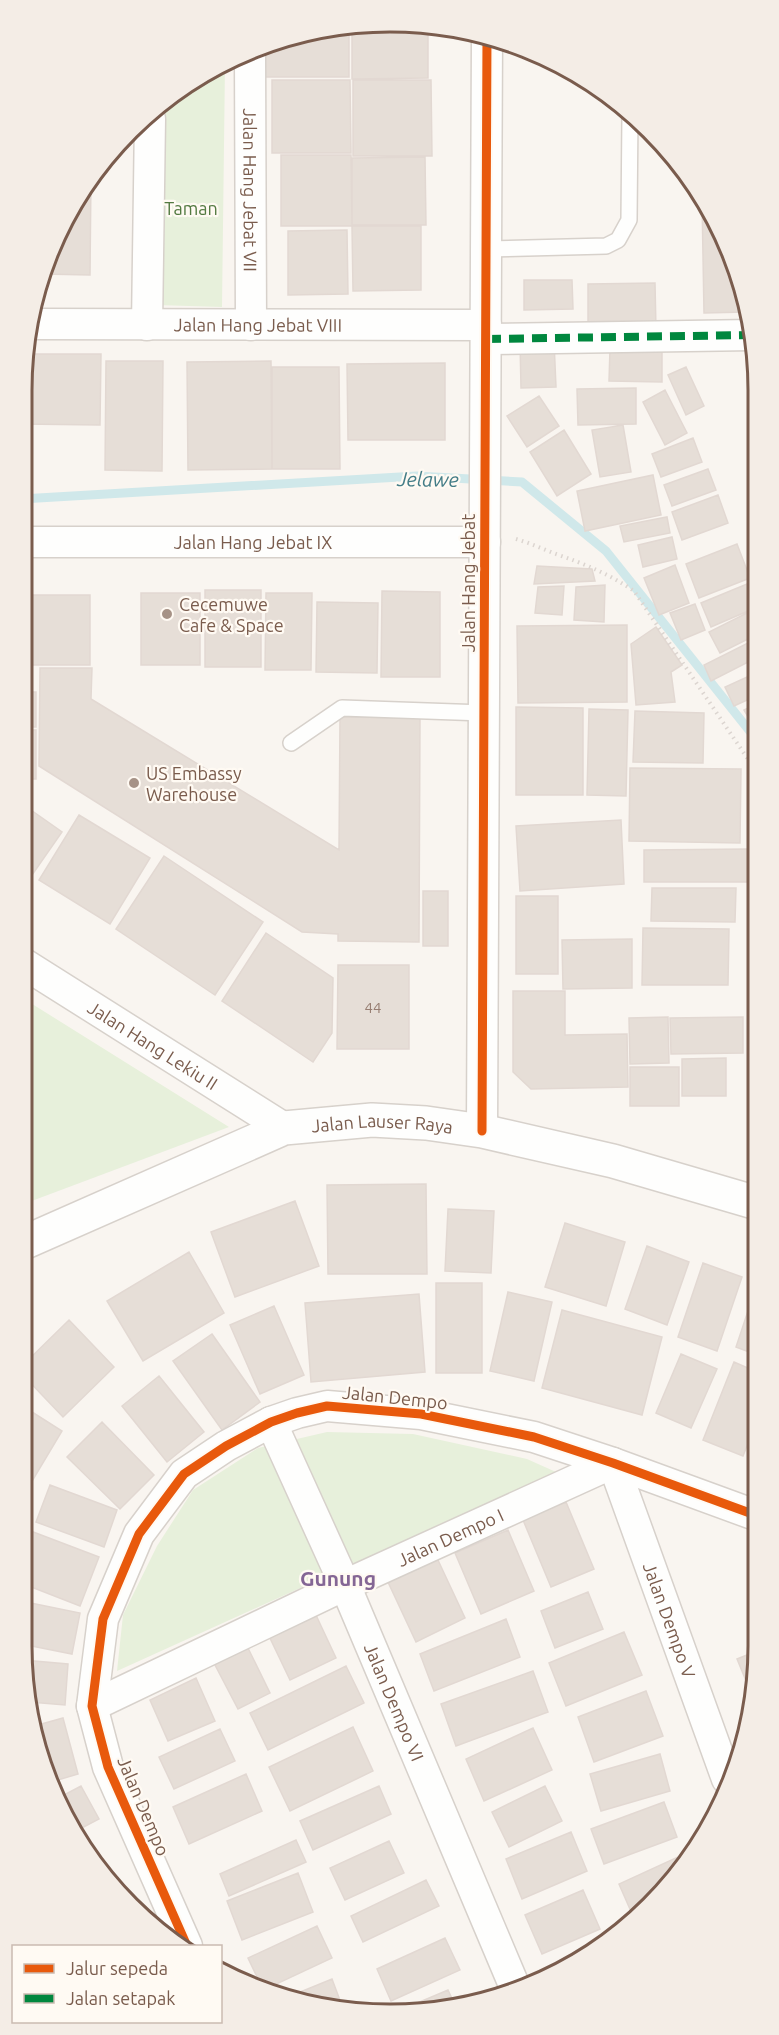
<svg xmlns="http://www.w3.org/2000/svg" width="779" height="2035" viewBox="0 0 779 2035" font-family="Ubuntu,sans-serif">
	<rect width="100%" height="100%" fill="#f9f5f0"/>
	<path fill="#e7f0db" d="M225,64L222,307L156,305L159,111L206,70Z
		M21,997L229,1127L21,1205Z
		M327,1432L413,1434L527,1459L556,1472L117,1671L123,1615L157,1546L193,1490L258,1448Z"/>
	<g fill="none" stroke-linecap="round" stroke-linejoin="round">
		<path stroke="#d0e8ea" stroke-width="9" d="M21,499L417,476L522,482L606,551L756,739"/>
	</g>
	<path fill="#e6ded7" stroke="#e2d8d2" stroke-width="1.5" d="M342,24L349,25V77H263V51Z
		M352,25L428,30V78L352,79Z
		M272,80H350L351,153H272Z
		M353,80H431L432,156H353Z
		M281,155H351L352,226H281Z
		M425,157L426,225H352V158Z
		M91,177L90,275L43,274Z
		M702,200L720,227L746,312L704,313Z
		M352,226H421V290L353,291Z
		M347,230L348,294L288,295V231Z
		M524,280H572L573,309L524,310Z
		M655,283L656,329L588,330V284Z
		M554,341L556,387L521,388L520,342Z
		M610,349H662V382L609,381Z
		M26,354H101L100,425L21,424V389Z
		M106,361H163L162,471L105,470Z
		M271,361L272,469L188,470L187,362Z
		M445,363V440H348L347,364Z
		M272,367H339L340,469H272Z
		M686,367L704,406L686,415L668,375Z
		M636,388V424L578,425L577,389Z
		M665,390L687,433L665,445L643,402Z
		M539,396L559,426L527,447L507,416Z
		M623,425L631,472L600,477L592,430Z
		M564,430L591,474L557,496L530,452Z
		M693,438L702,462L661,477L652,454Z
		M708,469L716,490L672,506L664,485Z
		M653,475L661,515L585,531L577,491Z
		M718,495L728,523L682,540L672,512Z
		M667,517L670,533L624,542L620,526Z
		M672,537L677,559L643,567L638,545Z
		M737,544L750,578L699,598L686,564Z
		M675,565L689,603L659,615L644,578Z
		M537,566L592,569L595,581L534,584Z
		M747,584L755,608L711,627L701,603Z
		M605,585L604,622L574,620L576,587Z
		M564,586L562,615L535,613L538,587Z
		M205,590H261V667H205Z
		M382,591L440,592V677H381Z
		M141,593H200V665H141Z
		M266,593H312L311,670H265Z
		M30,595H90V665H30Z
		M21,598H27L26,686H21Z
		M317,602L378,603L377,673L316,672Z
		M695,604L705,630L681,640L670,613Z
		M755,609L756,635L720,653L709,632Z
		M627,625V702L518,703L517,626Z
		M656,627L682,665L671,672L675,702L636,705L631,644Z
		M756,639V658L711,681L704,665Z
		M40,668H92L91,699L339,850L340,717L420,718L419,942L338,941V934L302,932L39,766Z
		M756,673V696L734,706L725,687Z
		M21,692H36V727H21Z
		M756,704V726L754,727L744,710Z
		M516,707L583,708V795H516Z
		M589,709L628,710L626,796L587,795Z
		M635,711L704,713L703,763L633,762Z
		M21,730H36V779H21Z
		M630,768L741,769L740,843L629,841Z
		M21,803L62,832L30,878L21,871Z
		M79,815L150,858L110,924L39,880Z
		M621,820L624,884L520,891L516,826Z
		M748,849V882H644V850Z
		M164,856L263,922L215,995L116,929Z
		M652,888H736L735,922L651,921Z
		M423,891H448V946H423Z
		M516,896H558V974H516Z
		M643,928L729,929L728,985H642Z
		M266,933L333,978L332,1033L313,1062L222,1001Z
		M632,939V988L563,989L562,940Z
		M338,965H409V1049H337Z
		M513,991H565V1035L627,1034L628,1087L531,1089L513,1072Z
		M668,1017L669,1063L630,1064L629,1018Z
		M743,1017V1053L671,1054L670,1018Z
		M726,1058V1096H682V1059Z
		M630,1067H679V1106H630Z
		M426,1184L427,1274H328L327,1185Z
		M295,1201L319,1266L235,1297L211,1232Z
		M448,1209L494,1211L491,1273L445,1271Z
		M565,1223L625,1242L606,1306L545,1287Z
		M647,1246L689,1262L667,1325L625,1309Z
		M189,1252L224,1313L143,1361L107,1301Z
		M703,1263L742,1277L717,1351L678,1337Z
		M436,1283H482V1373H436Z
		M508,1292L552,1302L534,1381L490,1371Z
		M419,1294L425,1372L311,1382L305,1303Z
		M751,1302L757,1304V1355L736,1347Z
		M274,1306L304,1375L260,1394L230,1325Z
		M562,1310L662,1337L642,1415L542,1388Z
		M69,1320L114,1367L63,1417L21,1373V1367Z
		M212,1334L260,1402L222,1430L173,1361Z
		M681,1354L717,1369L691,1428L656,1413Z
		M734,1362L757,1372V1420L743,1456L703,1440Z
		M159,1376L204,1432L167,1462L122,1406Z
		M21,1405L62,1431L28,1488L21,1483Z
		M102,1422L154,1475L120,1509L67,1457Z
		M50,1485L117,1510L104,1547L36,1522Z
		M21,1494L31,1498L21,1524Z
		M566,1502L594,1569L551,1587L523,1520Z
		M28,1530L99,1557L80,1606L21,1583V1548Z
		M508,1530L534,1591L481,1614L455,1553Z
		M437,1558L465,1618L416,1642L388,1582Z
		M588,1592L603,1629L555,1648L541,1611Z
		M21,1601L80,1613L72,1654L21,1644Z
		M315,1613L336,1658L290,1680L269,1636Z
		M506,1619L520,1657L434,1691L420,1654Z
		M624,1632L642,1675L566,1706L549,1663Z
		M247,1646L270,1693L238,1709L214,1663Z
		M757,1651L752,1693H751L737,1659Z
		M23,1660L68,1664L65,1705L30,1702Z
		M346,1666L364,1703L268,1750L250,1713Z
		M533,1671L548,1712L456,1746L441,1704Z
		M196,1678L215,1721L168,1741L150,1700Z
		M646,1691L663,1736L594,1762L578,1717Z
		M63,1718L78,1774L51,1782L41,1764L34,1726Z
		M353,1727L373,1771L290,1811L269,1767Z
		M533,1728L552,1770L484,1801L466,1759Z
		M220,1729L235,1761L174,1789L159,1757Z
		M660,1754L670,1791L601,1811L590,1774Z
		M246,1774L262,1811L189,1844L173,1807Z
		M81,1786L99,1819L78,1830L60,1797Z
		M379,1786L391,1814L313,1850L300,1821Z
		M545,1786L562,1821L509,1847L492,1812Z
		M664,1802L677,1837L604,1864L591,1829Z
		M571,1832L587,1871L522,1899L506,1859Z
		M296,1840L306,1862L229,1896L220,1874Z
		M389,1841L404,1873L345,1900L330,1868Z
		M691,1851L682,1870L633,1916L619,1884Z
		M298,1873L313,1912L242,1940L227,1901Z
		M426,1880L439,1906L363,1942L351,1916Z
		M583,1890L600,1929L542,1954L525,1915Z
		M317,1926L332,1958L270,1987L260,1983L248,1958Z
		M445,1938L460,1970L391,2001L377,1969Z
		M332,1979L344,2011L293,1995Z
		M448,1990L456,2007L403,2009Z"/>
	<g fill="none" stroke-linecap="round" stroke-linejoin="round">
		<g stroke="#d7d1cb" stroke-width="18">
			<path id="service" d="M486,249L606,246L618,240L629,220L630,114
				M291,743L342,708L484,713"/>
		</g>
		<g stroke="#d7d1cb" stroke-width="33">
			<g id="minor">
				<path id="s1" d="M250,55L251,325"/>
				<path id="s2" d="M30,324L486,325"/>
				<path d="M147,325L150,119"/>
				<path d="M486,339L753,335"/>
				<path id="s3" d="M21,542H485"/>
				<path id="s4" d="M21,962L284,1128"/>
				<path d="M482,1131L487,35"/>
				<path id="s5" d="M271,1422L345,1585L514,1985"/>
				<path id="s6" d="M92,1706L345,1585L613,1463L727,1779"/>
				<path d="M187,1946L108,1767L92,1706L103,1619L139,1534L184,1474L226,1446L271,1422L297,1413L327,1406L421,1414L534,1437L613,1463L758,1516"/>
			</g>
		</g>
		<g stroke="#d7d1cb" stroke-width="36">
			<g id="tertiary">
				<path id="s7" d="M21,1244L284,1128L372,1120L426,1123L482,1131L613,1161L757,1203"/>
			</g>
		</g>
		<path stroke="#dcd5d0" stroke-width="4" stroke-dasharray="1.5 4.5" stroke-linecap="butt" d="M516,539C530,543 543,549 556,554C585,564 609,574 634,591L756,771"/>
		<use href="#service" stroke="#fefefd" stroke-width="15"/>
		<use href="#minor" stroke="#fefefd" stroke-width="30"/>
		<use href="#tertiary" stroke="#fefefd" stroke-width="33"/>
		<path stroke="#00873e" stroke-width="8" stroke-dasharray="15 8" stroke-linecap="butt" d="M486,339L753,335"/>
		<g stroke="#fffaf3" stroke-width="13">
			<path id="cycleway" d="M482,1131L487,35
				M187,1946L108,1767L92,1706L103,1619L139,1534L184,1474L226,1446L271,1422L297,1413L327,1406L421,1414L534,1437L613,1463L758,1516"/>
		</g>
		<use href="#cycleway" stroke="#e8590c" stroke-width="9"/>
	</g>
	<g fill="#a69286" stroke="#fffaf3" stroke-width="2">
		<circle cx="167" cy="614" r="6"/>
		<circle cx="134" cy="783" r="6"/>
	</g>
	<g text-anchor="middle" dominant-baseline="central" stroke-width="4.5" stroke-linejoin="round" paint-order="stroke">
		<g font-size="15" fill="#977e72">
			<text x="373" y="1007">44</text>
		</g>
		<g font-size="18" fill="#7a5c4d" stroke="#fffaf3">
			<text stroke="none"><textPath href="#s1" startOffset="135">Jalan Hang Jebat VII</textPath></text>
			<text stroke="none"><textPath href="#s2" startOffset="228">Jalan Hang Jebat VIII</textPath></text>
			<text stroke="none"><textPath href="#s3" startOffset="232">Jalan Hang Jebat IX</textPath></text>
			<text transform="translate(468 583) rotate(-90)">Jalan Hang Jebat</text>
			<text stroke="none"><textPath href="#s4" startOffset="156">Jalan Hang Lekiu II</textPath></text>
			<text stroke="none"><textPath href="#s7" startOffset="386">Jalan Lauser Raya</textPath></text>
			<text transform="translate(395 1397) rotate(6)">Jalan Dempo</text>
			<text stroke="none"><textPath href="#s6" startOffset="396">Jalan Dempo I</textPath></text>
			<text stroke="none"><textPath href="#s6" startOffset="742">Jalan Dempo V</textPath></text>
			<text stroke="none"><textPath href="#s5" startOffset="306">Jalan Dempo VI</textPath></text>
			<text transform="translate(144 1806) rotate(67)">Jalan Dempo</text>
		</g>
		<g font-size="18" fill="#537a41" stroke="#fffaf3">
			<text x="191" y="208">Taman</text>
		</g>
		<g font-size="18" fill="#7a5c4d" stroke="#fffaf3" text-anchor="start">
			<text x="179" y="604">Cecemuwe<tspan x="179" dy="21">Cafe &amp; Space</tspan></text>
			<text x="146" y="773">US Embassy<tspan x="146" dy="21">Warehouse</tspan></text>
		</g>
		<g font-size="20" font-style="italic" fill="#437c86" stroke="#fffaf3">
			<text transform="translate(428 479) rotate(1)">Jelawe</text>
		</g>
		<g font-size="21" font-weight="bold" fill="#846695" stroke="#fffaf3">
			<text x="338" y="1578">Gunung</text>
		</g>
	</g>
	<path d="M0 0H779V2035H0ZM390 32H390A358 358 0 0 1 748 390V1646A358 358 0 0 1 390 2004H390A358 358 0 0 1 32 1646V390A358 358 0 0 1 390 32Z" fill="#f4ede6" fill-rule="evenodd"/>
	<path fill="none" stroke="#7a5c4d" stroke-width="3" d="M390 32H390A358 358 0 0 1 748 390V1646A358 358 0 0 1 390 2004H390A358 358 0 0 1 32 1646V390A358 358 0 0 1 390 32Z"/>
	<rect x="12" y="1945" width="210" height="78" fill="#fffaf3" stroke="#cabbb1" stroke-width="1.5"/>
	<rect x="24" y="1964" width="30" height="9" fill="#e8590c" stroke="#cabbb1" stroke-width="1.5"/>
	<text x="66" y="1975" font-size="18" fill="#7a5c4d">Jalur sepeda</text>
	<rect x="24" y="1994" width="30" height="9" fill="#00873e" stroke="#cabbb1" stroke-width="1.5"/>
	<text x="66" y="2005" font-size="18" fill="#7a5c4d">Jalan setapak</text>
</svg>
